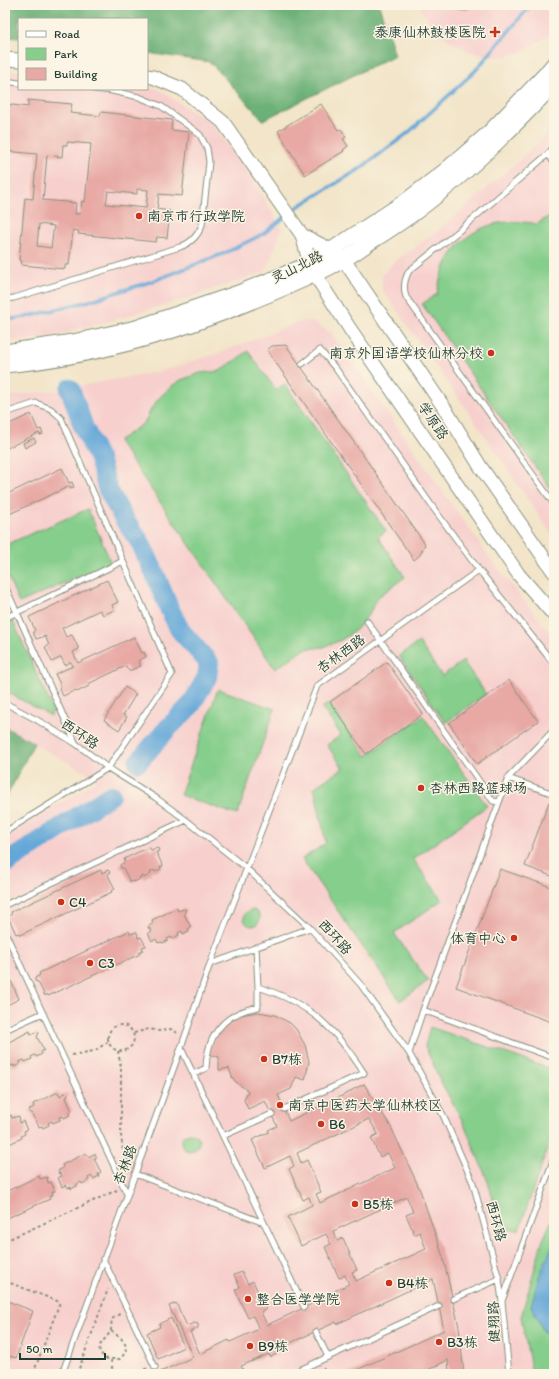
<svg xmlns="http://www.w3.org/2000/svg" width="559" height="1379" viewBox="0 0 559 1379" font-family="Itim,'LXGW WenKai TC',sans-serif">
	<rect width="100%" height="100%" fill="#fcf5e5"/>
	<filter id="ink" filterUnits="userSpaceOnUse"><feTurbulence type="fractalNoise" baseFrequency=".025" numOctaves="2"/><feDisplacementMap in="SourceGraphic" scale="8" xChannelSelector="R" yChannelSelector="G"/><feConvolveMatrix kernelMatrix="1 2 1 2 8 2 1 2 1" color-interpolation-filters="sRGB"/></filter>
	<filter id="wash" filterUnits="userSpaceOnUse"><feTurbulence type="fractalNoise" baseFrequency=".012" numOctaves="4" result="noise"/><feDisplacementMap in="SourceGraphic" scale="16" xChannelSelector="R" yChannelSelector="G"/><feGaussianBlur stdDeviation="0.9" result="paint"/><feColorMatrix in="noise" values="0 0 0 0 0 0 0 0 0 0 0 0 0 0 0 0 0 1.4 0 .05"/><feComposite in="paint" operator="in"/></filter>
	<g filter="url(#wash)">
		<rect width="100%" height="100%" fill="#f2e5c9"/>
		<path fill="#f7d0ce" d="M418,5H554V28L548,35L533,46L524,51L507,56L489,57L468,51L448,40L431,24Z
			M5,70L19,71V89H147V86L158,89L213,125L243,165L266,201L282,230L265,272L185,299L114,320L54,336L5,343Z
			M554,127V538L472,417L382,289V275L392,264L440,229L520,160Z
			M306,321L314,322L332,334L489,557L554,638V1374H5V837L96,781L94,777L5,728V397L57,390L162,371L219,353L297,323Z"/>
		<path fill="#85ce8b" stroke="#528660" d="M554,213V494L422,304L437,294C445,241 484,213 537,224Z
			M248,351L276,390L285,384L386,531L378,537L405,577L378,597L369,614L357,629L349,635L341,640L324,647L305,649L275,669L118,441L144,423L153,406L159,398L173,385L181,380L200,373L220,371Z
			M88,509L111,563L19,603L5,570V545Z
			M13,621L53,710L51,716L5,691V624Z
			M419,642L442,676L463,661L486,694L445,723L399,656Z
			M218,689L275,709L237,815L180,795Z
			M329,703L366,756L423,716L487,806L413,859L442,900L394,933L428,981L400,1001L302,859L326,843L315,792L312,789L343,768L327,745L341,735L322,708Z
			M244 918a8 8 0 1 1 16 0a8 8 0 1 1-16 0Z
			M430,1027L554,1070V1129L519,1230L502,1229L488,1182L477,1155L461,1118L441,1082L425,1046Z
			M181 1142a9 9 0 1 1 18 0a9 9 0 1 1-18 0Z
			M554,1215V1374H532L521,1317L542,1242Z"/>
		<path fill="#6cb177" stroke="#467756" d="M5,5H379L395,55L263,120L210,62L147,53V19H19V38L5,37Z
			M5,727L34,743L5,800Z"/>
		<path fill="#63a7d8" stroke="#417286" d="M554,1241V1333L544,1332L531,1306L539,1277Z"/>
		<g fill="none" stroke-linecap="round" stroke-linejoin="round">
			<path stroke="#63a7d8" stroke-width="3.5" d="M5,320L26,317L89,301L153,281L225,253L263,234L299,206L358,170L408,133L475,71L531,5"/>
			<path stroke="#63a7d8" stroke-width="20" d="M70,389L84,428L99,459L108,490L124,519L140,542L155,574L169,608L180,630L209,663L207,677L191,705L168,728L138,762
				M5,864L111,795"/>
		</g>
		<g id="blocks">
			<path fill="#e8a8a4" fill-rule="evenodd" d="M28,100L72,104L70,113L100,116L101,112L172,120L171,130L189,132L182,196L159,194L157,209L170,211L167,238L157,237L156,242L78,234L79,231L73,230L69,265H65V269L21,265L22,261L19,260L25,198L33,199L37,154L5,151V104L28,107ZM67,142L91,144L85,202L82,201L80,214H75L76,203L43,200L47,155L62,157L63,145H67ZM137,189L148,190L146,208L106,204L108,191L137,194ZM39,224L54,226L51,248L37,246Z
				M321,104L338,130L341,129L346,137L343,139L348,146L343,150L344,151L305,175L278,131Z
				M286,345L425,544L420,555L414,560L267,350L272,346Z
				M31,414L38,430L41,429L43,434L40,435L39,433L5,449V426Z
				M34,438L36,442L25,448L23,443Z
				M62,468L69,483L72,482L74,487L71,488L70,486L5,516V495Z
				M107,580L118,602L112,605L114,610L103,615L100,610L62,628L66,637L72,635L79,649L73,652L78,663L134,637L142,653L144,652L146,657L138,661L141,666L129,671L126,666L88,684L89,686L77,692L76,690L63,696L59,688L61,686L55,674L73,666L71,662L65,665L61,657L52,662L45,647L49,645L45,636L36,639L33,632L35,630L29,617Z
				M387,662L423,714L366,754L330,702Z
				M509,680L538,721L477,764L449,723Z
				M125,687L136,694L123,715L127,717L119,730L104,720Z
				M549,802L554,804V877L525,866Z
				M149,847L151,850L156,848L159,849L158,852H156L163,866L160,867L161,869L155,872L154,870L150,872L151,874L144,878L143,876L139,878L140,879L134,882L133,881L130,882L123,868L120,867V865L125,862L124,859Z
				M500,869L554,888V1023L456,987Z
				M101,870L102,873L108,870L110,872L108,875L115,889L111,891L112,892L20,935L19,933L16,934L10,921L6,920L7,917L12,914L11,912Z
				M177,908L178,911L184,909L186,910L184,914L191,927L188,929L189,931L183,934L182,931L178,933L179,935L172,939L171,937L167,939L168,941L162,943L161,942L158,943L156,939L152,941L148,933L152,931L151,929H149L148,927L153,923L152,920Z
				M129,931L130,934L137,932L138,938L141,937L146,946L142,947L143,950L139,952L140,954L48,996L47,994L45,996L38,982L35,981V978L40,975L39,973Z
				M11,981L19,999L5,1006V983Z
				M258,1012L275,1015L290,1023L296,1029L305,1045L309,1062L305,1080L296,1077L291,1089L278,1095L289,1121L352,1091V1090L364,1084L391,1127L420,1190L443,1257L459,1327L464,1374H449L448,1360L420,1374H348L444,1330L433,1279L337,1324L336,1322L275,1350L277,1354L270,1357L269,1354L241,1366L243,1370L237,1373L236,1370L228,1374H156L193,1357L169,1306L176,1303L187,1326L194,1323L198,1324V1328L190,1332L200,1354L229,1340L230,1342L259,1329L253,1316L248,1318L235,1290L240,1287L234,1275L242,1272L248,1284L253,1281L266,1309L261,1312L267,1325L325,1298L324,1296L349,1284L345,1275L339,1278L325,1247L331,1244L326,1234L301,1246L288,1217L312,1205L309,1197L303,1200L289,1169L294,1166L290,1156L265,1168L252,1140L269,1132L268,1130L277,1126L265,1101L248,1109L244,1100L248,1091L236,1082L232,1077L229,1068L219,1070V1057L209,1054L211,1045L220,1030L226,1024L241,1015ZM369,1119L378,1134L371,1138L380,1157L388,1153L395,1168L320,1203L316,1194L321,1192L307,1160L301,1163L297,1153ZM407,1197L413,1212L406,1215L415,1235L420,1232L426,1249L356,1281L352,1272L357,1270L343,1238L337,1241L333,1231Z
				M30,1031L31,1035L37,1032L39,1033L37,1037L44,1050L41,1052L42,1054L36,1057L35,1055L31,1057L32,1059L25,1062L24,1060L19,1062L20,1064L14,1067V1065L11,1066L5,1055V1047L6,1046L5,1044Z
				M58,1092L60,1096L65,1093L68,1094L67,1097L66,1098L72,1111L69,1113L70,1115L64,1118L63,1116L59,1117L60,1120L53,1123L52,1121L48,1123L49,1125L43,1128L42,1126L39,1127L32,1114L29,1112V1110L34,1107L33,1104Z
				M11,1115L12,1118L19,1116L20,1123L23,1121L27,1130L24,1131L25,1134L21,1136L22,1138L5,1146V1118Z
				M86,1153L88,1157L94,1154L96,1155V1158L94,1159L101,1172L98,1174L99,1176L93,1179L92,1176L88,1178L89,1180L82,1184L81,1182L77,1184V1186L71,1189V1187L68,1188L66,1185L62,1187L58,1178L62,1176L61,1174L58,1173L59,1170L63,1168L62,1165Z
				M39,1176L40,1179L47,1177L48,1183L51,1182L55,1191L52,1192L53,1195L49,1197L50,1199L5,1219V1192Z
				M5,1300L33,1311L16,1358L10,1356L5,1369Z
				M171,1318L184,1347L158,1359L147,1333L160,1327L159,1324Z"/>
		</g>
	</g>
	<g filter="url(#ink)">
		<use href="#blocks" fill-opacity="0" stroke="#88917e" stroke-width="1"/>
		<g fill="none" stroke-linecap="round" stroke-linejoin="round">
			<g stroke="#88917e" stroke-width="7">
				<path id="service" d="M445,5L466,8L476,5
					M5,81L19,83
					M554,147L548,154L460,230L409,271C404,280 403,288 406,297L554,504
					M548,154L554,163
					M5,299L14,298L180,247C191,243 198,236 202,225L209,162L207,148L200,135L194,130L161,106L139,97L112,91L94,89
					M302,364L320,350L336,369L434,509L479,570L554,664
					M5,413L36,403L51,409L61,418L172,674L108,768L5,832
					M5,586L75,742
					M5,618L123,561
					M367,621L493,801L499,802
					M5,703L37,720L75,743L108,768L156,798L186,820L246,868L310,928L361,985L409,1053L443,1115L473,1183L499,1279L502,1301
					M508,778L554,794
					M5,905L186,820
					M5,932L127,1194
					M256,947L258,987
					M210,964L310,928
					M423,1010L554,1058
					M5,1030L43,1013
					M181,1048L304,1307
					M409,1053L423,1010L508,778L554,730
					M194,1074L206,1068C207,1034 225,1013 258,1007V987C310,1003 335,1028 364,1073L284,1109
					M223,1136L272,1114
					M135,1174L264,1223
					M103,1259L155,1367
					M453,1299L499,1279
					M316,1332L328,1357
					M62,1374L181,1048L210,964L317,686L479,570
					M291,1374L439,1306
					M509,1374L502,1301L554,1158"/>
			</g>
			<g stroke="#88917e" stroke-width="15">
				<path id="tertiary" d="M5,59L19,60
					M147,76L153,77L182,89L223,122L302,235L310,264L315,275L350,329L519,575L554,615
					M302,235L331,250L344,260L445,409L480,466L554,572"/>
			</g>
			<g stroke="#88917e" stroke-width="17">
				<path id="secondary" d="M5,352L73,342L136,328L241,292L310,264L406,201L445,171L488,134L543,77L554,64
					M5,365C94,357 180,332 262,297C289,286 317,275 343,260C354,254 364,246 375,239C388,231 401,222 414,213C465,176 511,130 554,84"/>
			</g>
			<path stroke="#88917e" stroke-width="2" stroke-dasharray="3 3" stroke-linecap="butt" d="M108 1038a13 13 0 1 1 26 0a13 13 0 1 1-26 0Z
				M134,1033L149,1029L159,1031L171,1029L179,1034
				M118,1051L121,1069V1135L123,1152L130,1164
				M72,1055L94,1051L108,1042
				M5,1241L117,1190
				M5,1281L60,1302L33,1374
				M111,1331C122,1338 133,1346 120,1359H107C91,1348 104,1342 110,1332C112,1329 111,1323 112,1319L121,1313
				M111,1360L113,1374
				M323,1368L326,1374
				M77,1374L108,1289
				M133,1374L148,1368
				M549,1374L554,1368"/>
			<use href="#service" stroke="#fff" stroke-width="5"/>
			<use href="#tertiary" stroke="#fff" stroke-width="13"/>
			<use href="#secondary" stroke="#fff" stroke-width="15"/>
		</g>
	</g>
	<g fill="#c8321e" stroke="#fcf5e5" stroke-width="1.5">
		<path d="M493 26h4v4h4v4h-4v4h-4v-4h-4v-4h4z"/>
		<circle cx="139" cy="216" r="4"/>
		<circle cx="491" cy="353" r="4"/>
		<circle cx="421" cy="788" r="4"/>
		<circle cx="61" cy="902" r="4"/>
		<circle cx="514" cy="938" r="4"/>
		<circle cx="90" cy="963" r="4"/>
		<circle cx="264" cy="1059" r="4"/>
		<circle cx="280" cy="1105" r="4"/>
		<circle cx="321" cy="1124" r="4"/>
		<circle cx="355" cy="1204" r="4"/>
		<circle cx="389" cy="1283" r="4"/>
		<circle cx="248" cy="1299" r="4"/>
		<circle cx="439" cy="1342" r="4"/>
		<circle cx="250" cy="1346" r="4"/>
	</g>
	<g text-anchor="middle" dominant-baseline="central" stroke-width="3" stroke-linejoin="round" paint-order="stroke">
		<g font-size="14" fill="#1f3d34" stroke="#fcf5e5" text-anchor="start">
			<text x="486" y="32" text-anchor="end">泰康仙林鼓楼医院</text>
			<text x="147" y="216">南京市行政学院</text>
			<text x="483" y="353" text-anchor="end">南京外国语学校仙林分校</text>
			<text x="429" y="788">杏林西路篮球场</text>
			<text x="69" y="902">C4</text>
			<text x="506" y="938" text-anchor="end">体育中心</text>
			<text x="98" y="963">C3</text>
			<text x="272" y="1059">B7栋</text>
			<text x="288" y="1105">南京中医药大学仙林校区</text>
			<text x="329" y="1124">B6</text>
			<text x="363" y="1204">B5栋</text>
			<text x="397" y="1283">B4栋</text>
			<text x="256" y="1299">整合医学学院</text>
			<text x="447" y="1342">B3栋</text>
			<text x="258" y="1346">B9栋</text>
		</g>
		<g font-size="14" fill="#1f3d34" stroke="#fcf5e5">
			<text transform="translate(297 267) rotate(-26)">灵山北路</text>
			<text transform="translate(433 421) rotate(56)">学原路</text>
			<text transform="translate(341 654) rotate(-36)">杏林西路</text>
			<text transform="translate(80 734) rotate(34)">西环路</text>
			<text transform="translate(335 937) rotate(48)">西环路</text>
			<text transform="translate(125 1165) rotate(-69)">杏林路</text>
			<text transform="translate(496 1221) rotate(75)">西环路</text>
			<text transform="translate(494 1322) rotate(-92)">健翔路</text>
		</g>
	</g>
	<rect width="559" height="1379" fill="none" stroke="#fcf5e5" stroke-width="20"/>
	<rect x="18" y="18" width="130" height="72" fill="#fcf5e5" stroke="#a4ab9e"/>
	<rect x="26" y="31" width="20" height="6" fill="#ffffff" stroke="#a4ab9e"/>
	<text x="54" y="38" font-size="12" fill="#1f3d34">Road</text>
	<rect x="26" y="48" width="20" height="12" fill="#85ce8b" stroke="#a4ab9e"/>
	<text x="54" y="58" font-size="12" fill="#1f3d34">Park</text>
	<rect x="26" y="68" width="20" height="12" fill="#e8a8a4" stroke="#a4ab9e"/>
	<text x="54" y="78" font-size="12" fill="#1f3d34">Building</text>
	<path d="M20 1353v6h85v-6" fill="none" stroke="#1f3d34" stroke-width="2"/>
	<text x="26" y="1353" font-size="12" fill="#1f3d34" stroke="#fcf5e5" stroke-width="3" paint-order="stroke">50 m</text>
</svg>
